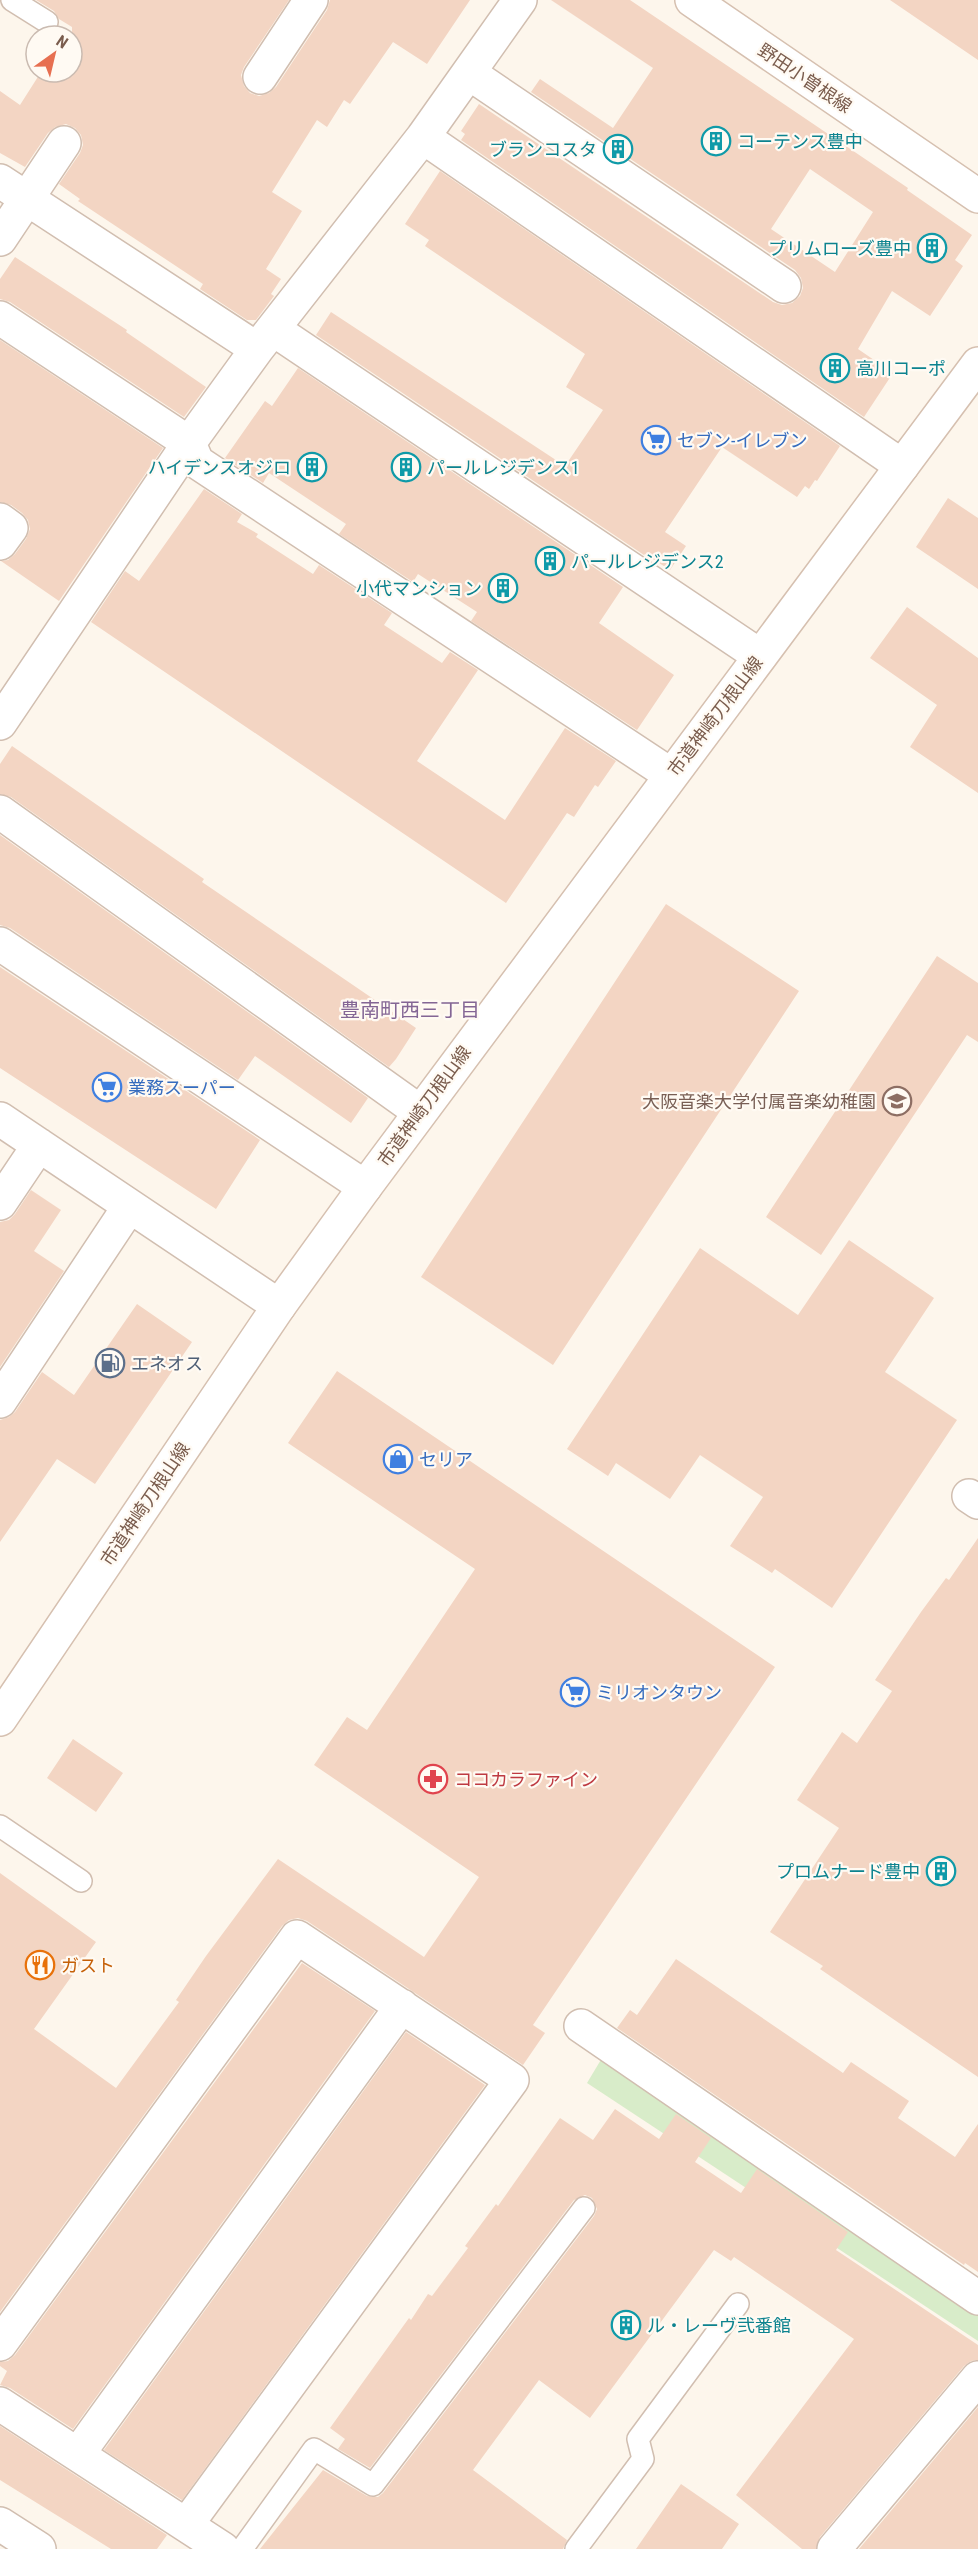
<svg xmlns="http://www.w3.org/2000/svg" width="978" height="2549" viewBox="0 0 978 2549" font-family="'Roboto Condensed','Noto Sans JP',sans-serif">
	<rect width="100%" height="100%" fill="#fdf6ec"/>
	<path fill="#d8ecc9" d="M602,2058L978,2306V2341L587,2083Z"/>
	<path fill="#f3d5c3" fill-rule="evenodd" d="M36,0H289L244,67L241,75L244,86L250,93L259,96L269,93L276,87L327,10L330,0H470L427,64L393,42L350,104L344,100L327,127L317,120L272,192L302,211L266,269L281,279L271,294L274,296L256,320H247L200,289L203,284L78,201L80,199L59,184L80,153L83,145L81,135L75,128L66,124L55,127L48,133L25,167L0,153V91L20,105L41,72H72V27L59,19L54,11Z
		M551,0H630L908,188L907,190L972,235L955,260L963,266L930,316L892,291L858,349L893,373L864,417L461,140L465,134L461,131L479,104L773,302L782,305L792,303L800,296L803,288L801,278L795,270L531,92L540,79L613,128L653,68ZM810,169L873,212L835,272L771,229Z
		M890,0H978V60Z
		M440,171L840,446L817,481L815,480L809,489L805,486L797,497L722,447L665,532L686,546L670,570L645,554L644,555L316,335L331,312L565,466L603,410L566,387L585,354L425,246L429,240L405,224Z
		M15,257L127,330L126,332L206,387L184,417L10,302L0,299V279Z
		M0,340L163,448L59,601L1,561L8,560L15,554L26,539L30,529L28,520L22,513L11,505L0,502Z
		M298,368L623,587L599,623L674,675L637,730L471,621L477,612L418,574L413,582L339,534L346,524L269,473L263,483L225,458L265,401L272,406Z
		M204,489L242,514L237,522L258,534L256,537L313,574L319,565L392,613L384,625L442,663L450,652L478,670L417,761L505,820L565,728L616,761L598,787L595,785L574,817L567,813L506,903L91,622L125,571L139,581Z
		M948,498L978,518V589L916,547Z
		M907,607L978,658V793L910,747L937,705L870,658Z
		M12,746L204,879L202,882L416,1028L396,1059L389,1067L11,797L0,794V764Z
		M0,835L368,1098L351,1123L255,1056L238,1080L10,928L0,925Z
		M666,904L799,991L553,1365L421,1277Z
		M937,956L978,983V1042L967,1035L821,1255L766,1217Z
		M0,967L260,1140L216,1209L0,1068Z
		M31,1190L61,1210L34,1251L64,1271L0,1367V1222L9,1220L15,1214Z
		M849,1240L934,1298L885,1372L957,1420L832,1608L775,1569L772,1573L730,1546L763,1497L700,1455L670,1499L616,1463L608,1476L567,1449L700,1248L798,1315Z
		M137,1304L192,1342L95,1484L57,1459L0,1542V1420L9,1417L15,1412L42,1372L74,1395Z
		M337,1371L775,1667L533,2025L545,2033L523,2065L307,1921L298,1918L289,1920L282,1926L0,2312V1873L96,1942L34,2029L116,2088L179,2002L176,2000L206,1956L278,1859L424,1957L479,1877L314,1765L347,1717L367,1730L475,1569L288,1443Z
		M978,1538V2077L820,1969L823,1966L770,1932L839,1828L797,1800L842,1732L857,1743L892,1691L875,1680L921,1612L946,1578L949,1580Z
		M73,1739L123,1773L96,1812L47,1778Z
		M676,1959L843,2073L851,2062L909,2101L898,2118L955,2157L978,2124V2272L965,2263L964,2265L617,2028L630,2010L637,2015Z
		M302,1963L375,2011L73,2429L10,2388L0,2385L7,2371L0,2366V2362L8,2361L15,2355Z
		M406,2032L485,2085L182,2500L104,2450Z
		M615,2109L659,2139L676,2114L711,2138L695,2162L741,2193L757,2169L848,2232L836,2250L978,2345V2360L971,2361L964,2366L820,2537L816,2549H802L736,2495L854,2339L734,2257L731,2261L714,2250L590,2418L539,2380L473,2470L567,2540L563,2549H260L323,2470L367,2496L378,2497L383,2493L594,2216L597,2209L592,2198L585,2195L574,2200L370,2468L338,2449L345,2439L330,2428L409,2318L411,2320L428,2294L432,2296L468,2248L465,2246L496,2204L498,2206L560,2118L593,2140Z
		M978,2407V2549H859Z
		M0,2426L167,2535L157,2549H111L0,2480Z
		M681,2484L739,2524L722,2549H636Z"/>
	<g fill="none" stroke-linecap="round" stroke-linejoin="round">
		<g stroke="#d1beb0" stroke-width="24">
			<path id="lane" d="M12,0L47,22
				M0,1826L81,1881
				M242,2549L314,2449L373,2485L584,2208
				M576,2549L643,2459L638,2439L738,2304"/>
		</g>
		<g stroke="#d1beb0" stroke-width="36">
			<path id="street" d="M469,73L784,286
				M260,77L311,0
				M423,137L902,466
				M0,181L257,349
				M0,239L64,143
				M0,318L189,443L197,462L671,775
				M273,329L760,656
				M0,520L11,528L0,543
				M0,723L189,443L257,349L423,137L520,0
				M0,812L420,1112
				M0,944L365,1187
				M0,1119L279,1306
				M0,1203L39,1145
				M0,1401L129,1207
				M969,1496L978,1502
				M581,2026L978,2298
				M0,2344L297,1937L512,2080L187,2524
				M0,2404L223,2549
				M78,2454L402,2006
				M0,2524L39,2549
				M834,2549L978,2378"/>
		</g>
		<g stroke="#d6c0b0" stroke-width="36">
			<path id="secondary" d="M692,0L978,196
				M0,1719L279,1306L365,1187L978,364"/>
		</g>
		<use href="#lane" stroke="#fff" stroke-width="21"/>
		<use href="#street" stroke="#fff" stroke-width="33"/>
		<use href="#secondary" stroke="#fff" stroke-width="33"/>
	</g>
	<defs>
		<g id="building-ring" transform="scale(1.5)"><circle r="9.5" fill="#fffaf3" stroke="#0f9aa8" stroke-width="1.5"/><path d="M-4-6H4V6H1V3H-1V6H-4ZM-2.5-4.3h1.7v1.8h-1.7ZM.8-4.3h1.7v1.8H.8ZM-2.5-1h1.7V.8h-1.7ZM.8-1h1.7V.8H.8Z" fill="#0f9aa8"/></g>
		<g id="supermarket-ring" transform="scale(1.5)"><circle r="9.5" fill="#fffaf3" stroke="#3f7fe0" stroke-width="1.5"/><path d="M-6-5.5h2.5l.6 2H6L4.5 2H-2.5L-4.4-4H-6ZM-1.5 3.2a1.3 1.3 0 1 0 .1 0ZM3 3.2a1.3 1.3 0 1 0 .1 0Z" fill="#3f7fe0"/></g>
		<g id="school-ring" transform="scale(1.5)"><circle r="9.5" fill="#fffaf3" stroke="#8d6e63" stroke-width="1.5"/><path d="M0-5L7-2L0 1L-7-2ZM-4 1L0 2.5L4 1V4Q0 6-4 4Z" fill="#8d6e63"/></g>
		<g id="fuel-ring" transform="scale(1.5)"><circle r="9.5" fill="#fffaf3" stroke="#5c6f8a" stroke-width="1.5"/><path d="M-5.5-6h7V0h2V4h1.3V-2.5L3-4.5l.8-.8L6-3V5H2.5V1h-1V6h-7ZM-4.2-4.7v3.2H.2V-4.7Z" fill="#5c6f8a"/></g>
		<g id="shop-ring" transform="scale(1.5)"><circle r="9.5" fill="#fffaf3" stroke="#3f7fe0" stroke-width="1.5"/><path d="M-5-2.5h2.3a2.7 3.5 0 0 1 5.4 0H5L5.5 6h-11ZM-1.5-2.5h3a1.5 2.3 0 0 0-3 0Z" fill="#3f7fe0"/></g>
		<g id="pharmacy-ring" transform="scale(1.5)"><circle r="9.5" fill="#fffaf3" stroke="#e0444e" stroke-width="1.5"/><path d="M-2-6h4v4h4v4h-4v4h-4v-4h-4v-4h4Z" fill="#e0444e"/></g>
		<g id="restaurant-ring" transform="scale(1.5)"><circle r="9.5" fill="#fffaf3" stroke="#e8710a" stroke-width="1.5"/><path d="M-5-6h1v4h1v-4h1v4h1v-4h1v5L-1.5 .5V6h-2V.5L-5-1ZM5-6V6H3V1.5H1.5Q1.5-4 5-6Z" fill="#e8710a"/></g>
	</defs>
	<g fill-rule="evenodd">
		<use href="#building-ring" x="716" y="141"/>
		<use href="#building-ring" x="618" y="149"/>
		<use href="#building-ring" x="932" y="248"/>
		<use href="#building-ring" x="835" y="368"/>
		<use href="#supermarket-ring" x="656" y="440"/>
		<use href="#building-ring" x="312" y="467"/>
		<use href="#building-ring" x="406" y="467"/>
		<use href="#building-ring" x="550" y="561"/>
		<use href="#building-ring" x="503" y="588"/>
		<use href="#supermarket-ring" x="107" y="1087"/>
		<use href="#school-ring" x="897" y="1101"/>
		<use href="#fuel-ring" x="110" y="1363"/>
		<use href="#shop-ring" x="398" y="1459"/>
		<use href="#supermarket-ring" x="575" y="1692"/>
		<use href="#pharmacy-ring" x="433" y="1779"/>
		<use href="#building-ring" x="941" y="1871"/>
		<use href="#restaurant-ring" x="40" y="1965"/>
		<use href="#building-ring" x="626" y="2325"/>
	</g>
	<g text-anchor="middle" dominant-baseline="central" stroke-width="4.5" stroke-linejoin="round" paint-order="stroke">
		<g font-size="18" fill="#7a5c4d" stroke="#fffaf3">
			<text transform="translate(805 78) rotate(34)">野田小曽根線</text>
			<text transform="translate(715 716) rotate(-53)">市道神崎刀根山線</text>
			<text transform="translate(424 1106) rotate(-54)">市道神崎刀根山線</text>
			<text transform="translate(145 1504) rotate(-56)">市道神崎刀根山線</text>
		</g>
		<g font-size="18" fill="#0d838f" stroke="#fffaf3" text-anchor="start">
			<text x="737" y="141">コーテンス豊中</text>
			<text x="597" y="149" text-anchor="end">ブランコスタ</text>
			<text x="911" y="248" text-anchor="end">プリムローズ豊中</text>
			<text x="856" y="368">高川コーポ</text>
			<text x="291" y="467" text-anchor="end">ハイデンスオジロ</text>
			<text x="427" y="467">パールレジデンス1</text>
			<text x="571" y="561">パールレジデンス2</text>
			<text x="482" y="588" text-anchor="end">小代マンション</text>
			<text x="920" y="1871" text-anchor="end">プロムナード豊中</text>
			<text x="647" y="2325">ル・レーヴ弐番館</text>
		</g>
		<g font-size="18" fill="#366cbe" stroke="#fffaf3" text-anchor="start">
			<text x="677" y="440">セブン-イレブン</text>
			<text x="128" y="1087">業務スーパー</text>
			<text x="419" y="1459">セリア</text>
			<text x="596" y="1692">ミリオンタウン</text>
		</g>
		<g font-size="18" fill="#785e54" stroke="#fffaf3" text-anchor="end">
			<text x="876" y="1101">大阪音楽大学付属音楽幼稚園</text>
		</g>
		<g font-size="18" fill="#4e5e75" stroke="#fffaf3" text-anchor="start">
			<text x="131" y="1363">エネオス</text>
		</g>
		<g font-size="18" fill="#be3a42" stroke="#fffaf3" text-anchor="start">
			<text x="454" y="1779">ココカラファイン</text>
		</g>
		<g font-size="18" fill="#c56008" stroke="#fffaf3" text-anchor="start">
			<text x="61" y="1965">ガスト</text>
		</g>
		<g font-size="20" fill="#846695" stroke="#fffaf3">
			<text x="410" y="1010">豊南町西三丁目</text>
		</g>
	</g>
	<g transform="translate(54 54) rotate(34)"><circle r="28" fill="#fffaf3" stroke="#cabbb1" stroke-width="1.5"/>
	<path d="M0-4.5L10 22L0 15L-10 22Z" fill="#e76f51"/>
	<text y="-9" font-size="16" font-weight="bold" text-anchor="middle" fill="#7a5c4d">N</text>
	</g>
</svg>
